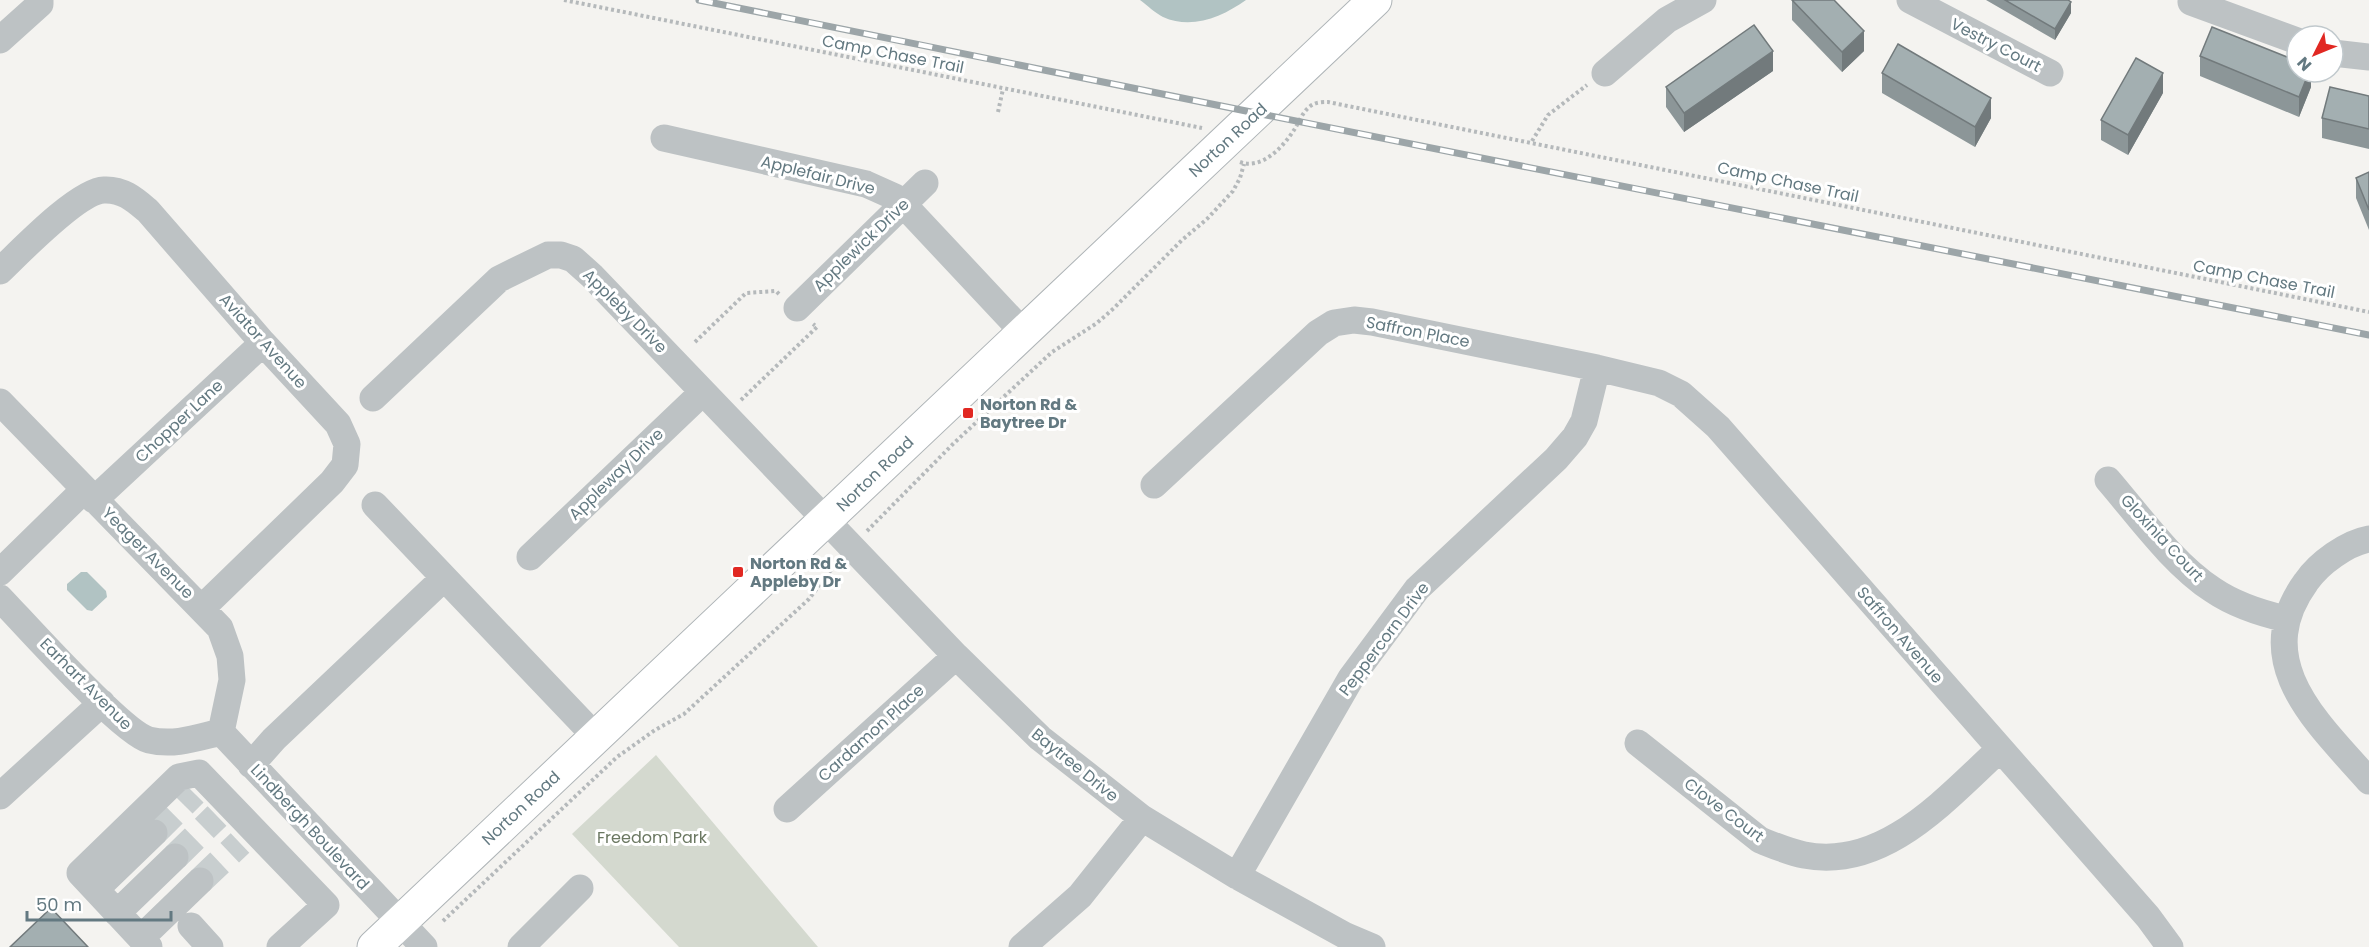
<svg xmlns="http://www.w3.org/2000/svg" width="2369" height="947" viewBox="0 0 2369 947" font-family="Poppins,sans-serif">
	<rect width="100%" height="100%" fill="#f4f3f0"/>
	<path fill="#d4d9cf" d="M656,755L818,947H679L572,834Z"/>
	<path fill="#b1c3c3" d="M1140,0H1246C1222,17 1192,30 1163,17C1155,13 1147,5 1140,0Z
		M81,572H87L106,591L107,597L92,611L87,610L67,590V584Z"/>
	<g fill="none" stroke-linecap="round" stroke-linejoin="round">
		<path stroke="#c8cecf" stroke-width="27" stroke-dasharray="27 14" stroke-linecap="butt" d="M154,833L194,793
			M175,857L217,816
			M200,881L240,843"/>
		<g stroke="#aeb4b7" stroke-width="35">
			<path id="major" d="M374,947L1375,0"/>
		</g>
		<path stroke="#b5b9bb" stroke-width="4" stroke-dasharray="3 3" stroke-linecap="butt" d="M564,0L1202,128
			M998,112L1003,89
			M1532,141L1548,115L1587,85
			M1240,162C1262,170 1283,147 1294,130C1300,121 1303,109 1314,104C1318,102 1324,102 1328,102L2369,312
			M695,342L746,293L776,291L781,296
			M741,400L817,327L813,324
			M867,531L954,443L1052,352L1097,323L1114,308L1182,240L1207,219L1233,191L1240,178L1244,164
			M443,921L617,757L655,730L684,714L809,599L837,562"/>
		<path stroke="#bdc2c4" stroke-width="27" d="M1910,0L2050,73
			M2191,2L2297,41
			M0,40L40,4V0
			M2333,53L2369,57
			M1605,73L1667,20L1703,0
			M664,138L866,184L895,197L903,204L1023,332
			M0,271C21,251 78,191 104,190C123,189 135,200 148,211L263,343L338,424L347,444L345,465L332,482L202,608
			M797,308L925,183
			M373,398L499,279L548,255H561L573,259L592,276L956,656L1040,738L1142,818L1237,876L1346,936L1372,947
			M0,402L220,628L230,656L232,680L221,732
			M2108,480C2139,516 2173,564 2213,590C2235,605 2260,613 2286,619
			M1154,485L1318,333L1334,323L1354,320L1372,322L1597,368L1659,383L1681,394L1718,427L2148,917L2170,947
			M94,500L263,343
			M375,505L596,737
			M2369,539C2347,543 2319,563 2306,582C2248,662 2318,723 2369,781
			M530,557L703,392
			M0,572L84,490
			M0,598C25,624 122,733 149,740C174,746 196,738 221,732
			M221,732L424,947
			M1638,743L1760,840C1775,846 1789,852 1804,855C1885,871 1947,797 2000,749
			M251,765L274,739L444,578
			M0,796L102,703
			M787,809L956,656
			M1237,876L1351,678L1417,589L1556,459L1575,437L1584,421L1597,368
			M96,889L154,833
			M117,913L175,857
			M191,926L210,947
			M141,938L200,881
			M149,947L80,873L179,777L199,773L326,905L280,947
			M521,947L580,888
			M1022,947L1080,896L1142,818"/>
		<use href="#major" stroke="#fff" stroke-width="33"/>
		<g stroke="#9ca5a8" stroke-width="7">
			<path id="rail" d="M699,0L1256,113L2369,335"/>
		</g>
		<use href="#rail" stroke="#fff" stroke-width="4.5" stroke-dasharray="14" stroke-linecap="butt"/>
	</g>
	<path fill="#8c9698" d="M1792,0L1864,51L1842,72L1792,20Z
		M1986,0H2068L2071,13L2055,40Z
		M2200,56L2311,72V87L2299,117L2200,76Z
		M1773,71L1684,132L1666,107V87Z
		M1882,73L1991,118L1975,147L1882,93Z
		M2163,93L2128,155L2101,140V120Z
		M2369,96V149L2322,138V118Z
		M2369,172V230L2356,198V178Z"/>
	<path fill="#727a7c" d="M2071,2V13L2055,40V29Z
		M1864,31V51L1842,72V52Z
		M1773,51V71L1684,132V113Z
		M2309,72H2311V87L2299,117V97Z
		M2163,73V93L2128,155V135Z
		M1991,98V118L1975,147V127Z"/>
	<path fill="#a3afb1" stroke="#727a7c" stroke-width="1.5" d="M1792,0H1834L1864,31L1842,52Z
		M2005,0H2068L2071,2L2055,29Z
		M1754,25L1773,51L1684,113L1666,87Z
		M2212,27L2297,61V72H2309L2299,97L2200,56Z
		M1898,44L1991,98L1975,127L1882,73Z
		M2136,58L2163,73L2128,135L2101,120Z
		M2330,87L2369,96V129L2322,118Z
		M2369,172V210L2356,178Z
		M51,908L88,947H10Z"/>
	<g fill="#e12822" stroke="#fff" stroke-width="2">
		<rect x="962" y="407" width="12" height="12" rx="3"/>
		<rect x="732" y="566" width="12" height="12" rx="3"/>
	</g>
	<g text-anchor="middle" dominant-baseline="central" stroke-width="6" stroke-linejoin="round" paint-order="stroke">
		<g font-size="16" fill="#637981" stroke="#fff">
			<text transform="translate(1996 45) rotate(27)">Vestry Court</text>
			<text transform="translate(893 54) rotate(11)">Camp Chase Trail</text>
			<text transform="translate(1228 140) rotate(-43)">Norton Road</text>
			<text transform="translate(818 175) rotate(14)">Applefair Drive</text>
			<text transform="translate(1788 182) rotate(12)">Camp Chase Trail</text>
			<text transform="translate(861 245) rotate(-44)">Applewick Drive</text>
			<text transform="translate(2264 279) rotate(11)">Camp Chase Trail</text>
			<text transform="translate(625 311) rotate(45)">Appleby Drive</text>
			<text transform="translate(1418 332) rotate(11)">Saffron Place</text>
			<text transform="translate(263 341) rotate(48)">Aviator Avenue</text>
			<text transform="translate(179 421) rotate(-43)">Chopper Lane</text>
			<text transform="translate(616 474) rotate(-44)">Appleway Drive</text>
			<text transform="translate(875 474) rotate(-44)">Norton Road</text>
			<text transform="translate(2162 538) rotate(47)">Gloxinia Court</text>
			<text transform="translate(148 553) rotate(45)">Yeager Avenue</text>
			<text transform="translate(1900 635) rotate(49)">Saffron Avenue</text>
			<text transform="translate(1384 639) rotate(-53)">Peppercorn Drive</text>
			<text transform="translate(86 684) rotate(45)">Earhart Avenue</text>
			<text transform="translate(871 733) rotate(-42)">Cardamon Place</text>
			<text transform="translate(1075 765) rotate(39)">Baytree Drive</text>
			<text transform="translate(521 808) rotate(-43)">Norton Road</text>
			<text transform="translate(1724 810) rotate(37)">Clove Court</text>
			<text transform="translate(310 827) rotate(47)">Lindbergh Boulevard</text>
		</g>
		<g font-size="16" font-weight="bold" fill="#637981" stroke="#fff" text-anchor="start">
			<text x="980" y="404">Norton Rd &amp;<tspan x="980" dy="18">Baytree Dr</tspan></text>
			<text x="750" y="563">Norton Rd &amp;<tspan x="750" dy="18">Appleby Dr</tspan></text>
		</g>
		<g font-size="16" fill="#6b7862" stroke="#fff">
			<text x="652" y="837">Freedom Park</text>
		</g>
	</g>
	<g transform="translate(2315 54) rotate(227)"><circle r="28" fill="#ffffff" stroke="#c1c9cd" stroke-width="1.5"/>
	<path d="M0-4.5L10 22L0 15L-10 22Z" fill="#e12822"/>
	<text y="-9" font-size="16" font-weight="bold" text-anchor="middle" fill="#637981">N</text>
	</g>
	<path d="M27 911v9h144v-9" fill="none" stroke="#637981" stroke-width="3"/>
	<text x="36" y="911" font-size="18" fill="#637981" stroke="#ffffff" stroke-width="4.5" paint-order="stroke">50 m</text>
</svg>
